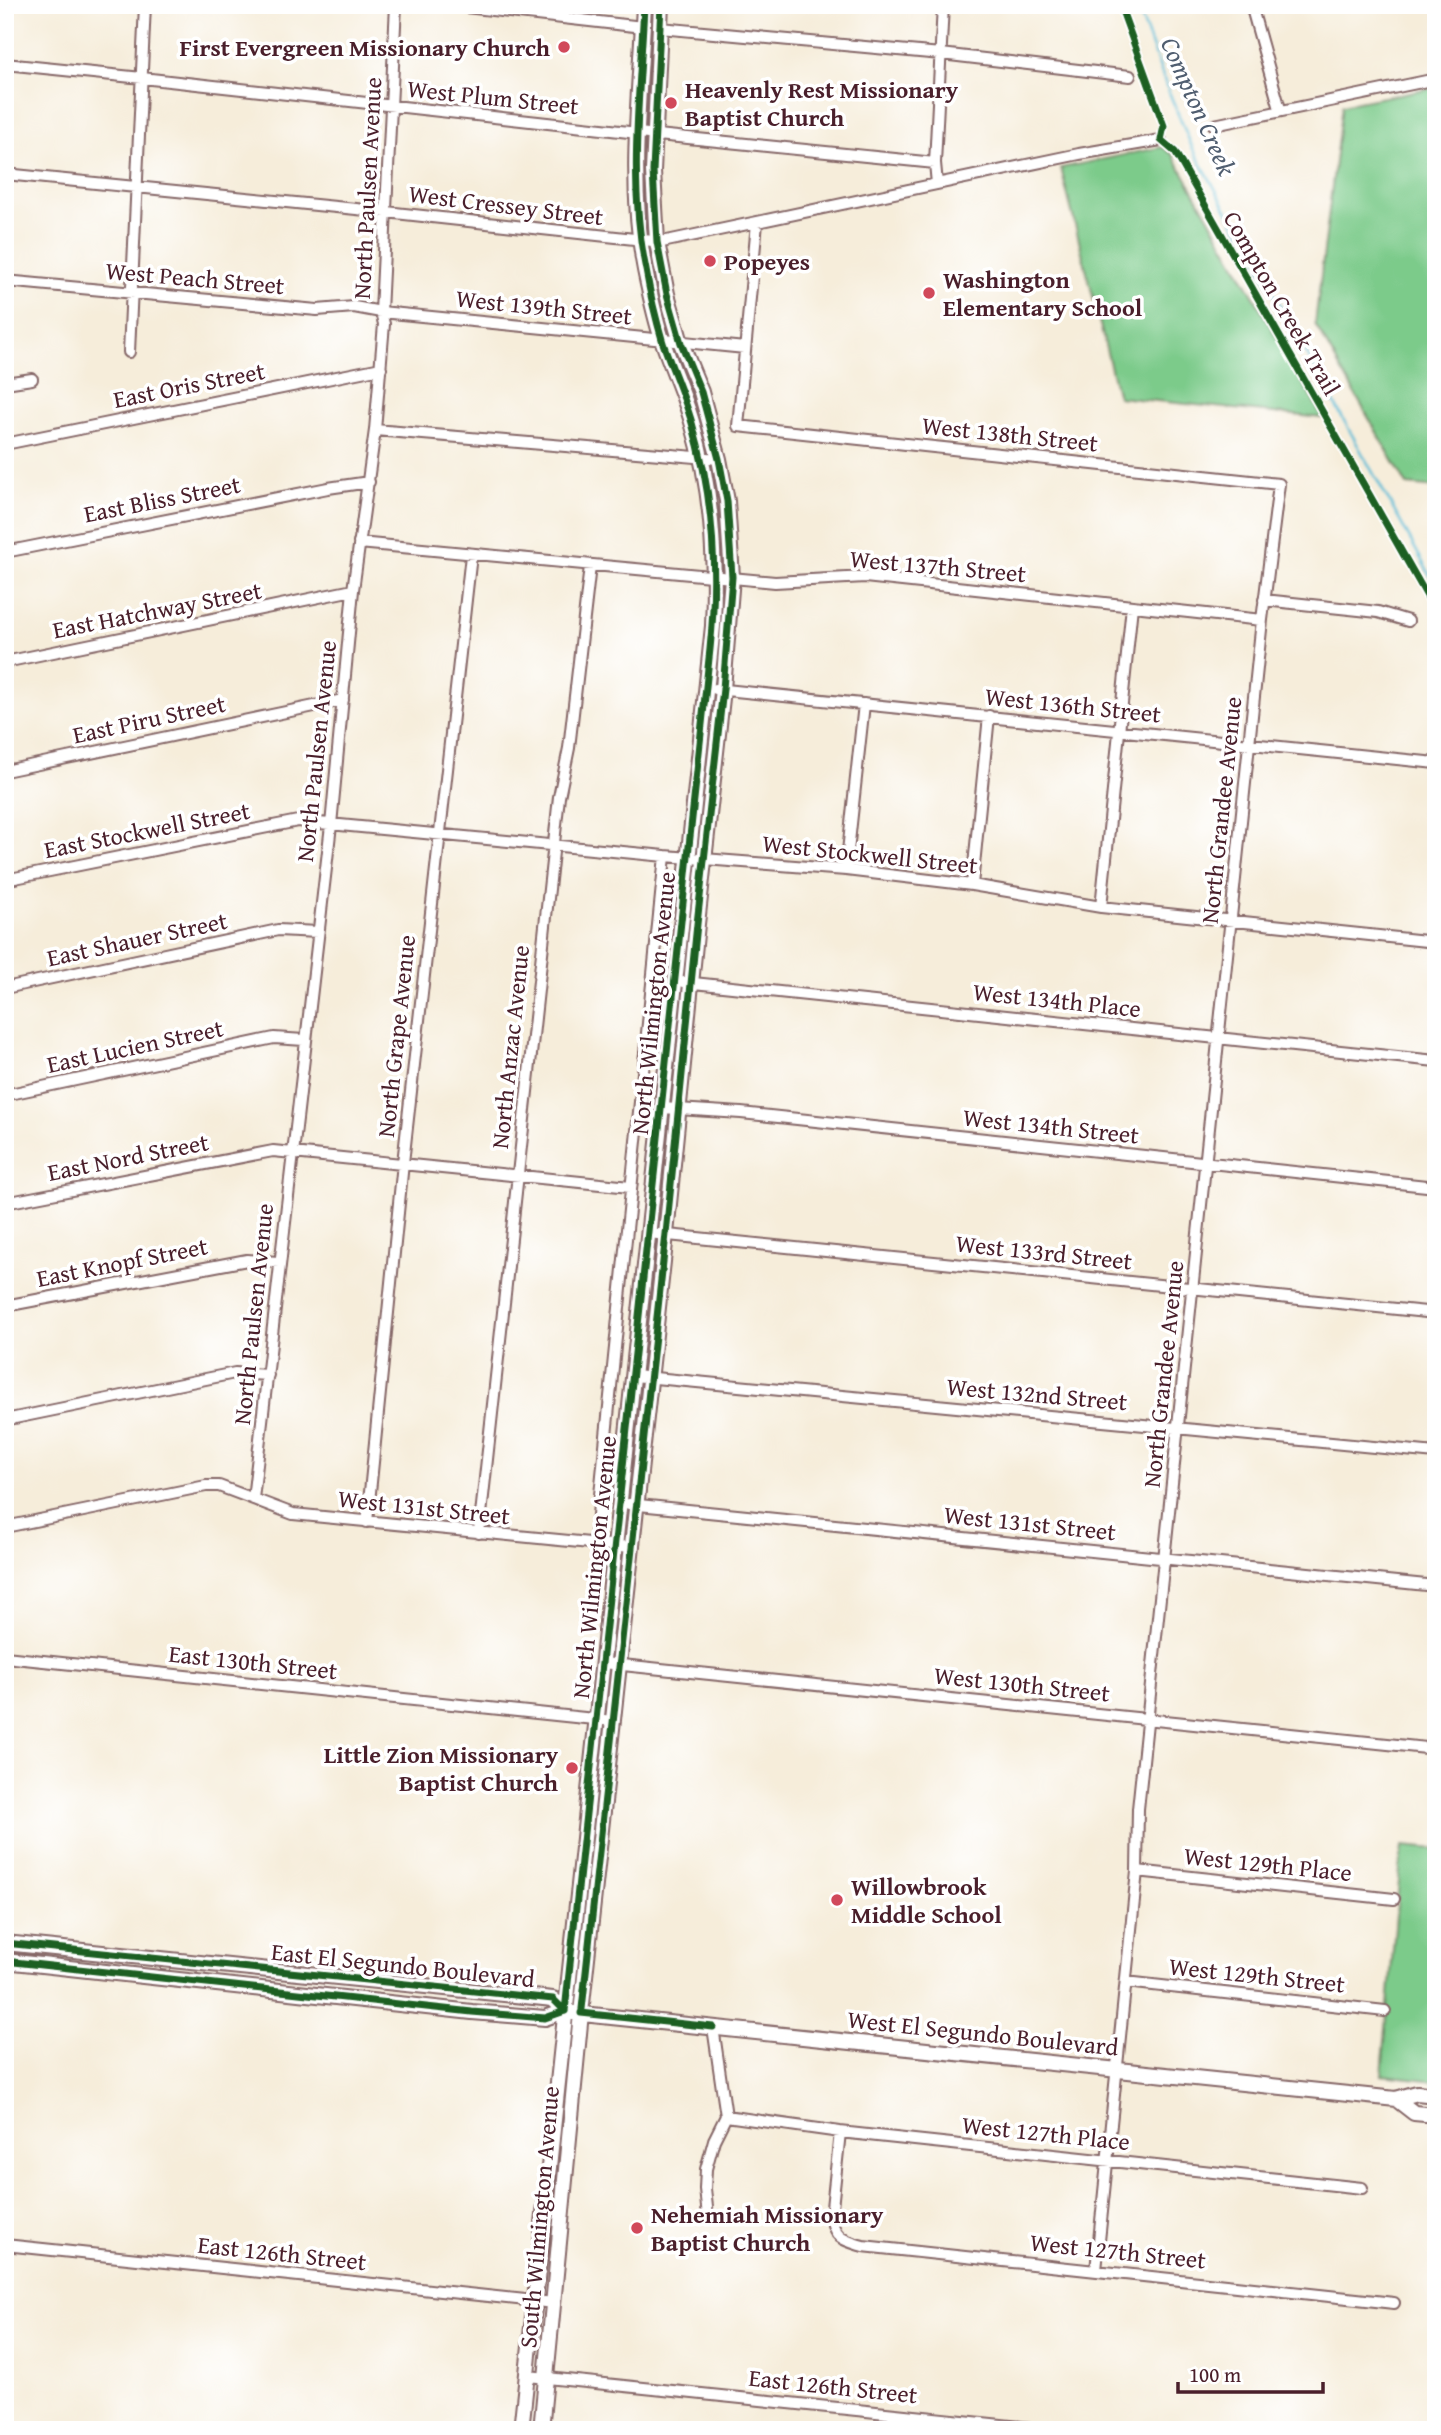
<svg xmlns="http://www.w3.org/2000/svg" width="1441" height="2435" viewBox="0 0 1441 2435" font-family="'Gentium Book Plus',serif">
	<rect width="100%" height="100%" fill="#fff"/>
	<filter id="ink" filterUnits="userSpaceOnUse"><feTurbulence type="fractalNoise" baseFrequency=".0143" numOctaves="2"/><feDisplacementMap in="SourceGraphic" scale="14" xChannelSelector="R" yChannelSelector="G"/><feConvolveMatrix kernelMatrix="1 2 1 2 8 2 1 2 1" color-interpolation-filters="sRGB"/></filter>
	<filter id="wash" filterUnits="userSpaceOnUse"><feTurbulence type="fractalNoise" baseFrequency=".00686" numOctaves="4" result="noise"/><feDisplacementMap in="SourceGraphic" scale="28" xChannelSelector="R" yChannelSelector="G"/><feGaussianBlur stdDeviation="1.57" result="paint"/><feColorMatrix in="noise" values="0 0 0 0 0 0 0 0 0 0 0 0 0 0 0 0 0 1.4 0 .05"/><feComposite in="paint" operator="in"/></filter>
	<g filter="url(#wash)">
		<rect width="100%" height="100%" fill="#f6edda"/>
		<path fill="#7ccb8a" stroke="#63755a" stroke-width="2" d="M1436,87V488L1407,485L1315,324L1342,105Z
			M1162,147L1173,155L1323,418L1118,397L1061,168Z
			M1402,1846L1436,1849V2081L1382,2075Z"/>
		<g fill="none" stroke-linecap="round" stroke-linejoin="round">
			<path stroke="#59bcd7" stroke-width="2.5" d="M1137,5L1166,85L1192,147L1436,586"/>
		</g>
	</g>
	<g filter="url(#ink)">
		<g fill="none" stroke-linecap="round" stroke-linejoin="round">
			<g stroke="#866768" stroke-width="14">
				<path id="minor" d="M448,5L643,27
					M1251,5L1280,109
					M660,28L941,54L1130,76
					M5,64L142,78L638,133L935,163
					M1214,125L1436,79
					M5,174L386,212L662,242L1079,154L1161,140
					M937,184L935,163L943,5
					M757,223L738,426L1279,484L1262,620L1138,1809L1137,1871L1096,2270
					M5,281L317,310L354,307L381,312L745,348
					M129,352L145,5
					M5,383L32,379
					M375,430L719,459
					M5,444L381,368
					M359,543L775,582L865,577L1262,620
					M5,552L328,488L369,482
					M1264,600L1378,612L1408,621
					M5,662L353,590
					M716,689L1436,763
					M5,771L343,700
					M846,870L864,704
					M5,880L298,821L665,856L846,870L972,885L1101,907L1436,942
					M972,885L989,716
					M1101,907L1132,606
					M684,982L1436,1061
					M5,988L278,930L318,932
					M5,1095L274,1038L304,1040
					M662,1108L741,1113L1436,1187
					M5,1203L273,1151L630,1187
					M648,1233L1436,1313
					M5,1306L247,1260L279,1262
					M634,1376L1436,1453
					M5,1420L235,1373L268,1375
					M253,1499L331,825L353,590L375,430L384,324L381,312L396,5
					M629,1504L1436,1586
					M367,1522L403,1163L471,555
					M5,1527L206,1486H219L293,1514L631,1547
					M479,1533L559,797L569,748L590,566
					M595,1544L665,856
					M5,1657L613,1721
					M603,1663L1436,1749
					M1137,1871L1394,1899
					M1126,1982L1385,2011
					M726,2116L840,2132L1362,2188
					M840,2132L831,2217C835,2239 843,2240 863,2246L1394,2303
					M708,2216L705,2189L706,2169L714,2140L726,2116L713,2027
					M5,2245L554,2303
					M528,2376L1050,2430"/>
			</g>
			<g stroke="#866768" stroke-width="18">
				<path id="major" d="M5,1943L553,1999L565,2011
					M5,1961L472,2012L545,2018L565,2011
					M573,2013L1396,2099L1417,2093L1436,2095
					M1396,2099L1414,2113L1436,2115
					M521,2430L713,626C716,556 712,489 692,422C684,394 672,369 663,342C655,319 650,294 645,270C628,183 640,93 644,5
					M541,2430L581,2013L666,1234L697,924L723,689L732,577L727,501L719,459L701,392L681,343L667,294L657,242L653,171L661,5"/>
			</g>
			<use href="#minor" stroke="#fff" stroke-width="10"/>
			<use href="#major" stroke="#fff" stroke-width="14"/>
			<g stroke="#fff" stroke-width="11">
				<path id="cycleway" d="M1120,5L1164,126L1161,140L1175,152L1436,612
					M5,1943L553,1999L565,2011
					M5,1961L472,2012L545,2018L565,2011
					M582,2009L666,1234L697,924L723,689L732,577L727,501L719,459L701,392L681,343L667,294L657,242L653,171L661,5
					M565,2011L710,649C718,572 714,497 692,423C684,395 672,369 663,343C656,319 650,294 646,270C628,184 640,93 644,5
					M581,2013L713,2027"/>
			</g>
			<use href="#cycleway" stroke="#1b5e20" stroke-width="7"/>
		</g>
	</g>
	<g fill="#d1495b" stroke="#fff" stroke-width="2.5">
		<circle cx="564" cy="47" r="7"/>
		<circle cx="671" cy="103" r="7"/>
		<circle cx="710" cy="261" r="7"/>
		<circle cx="929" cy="293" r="7"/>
		<circle cx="572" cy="1768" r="7"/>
		<circle cx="837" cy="1900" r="7"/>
		<circle cx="637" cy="2228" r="7"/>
	</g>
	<g text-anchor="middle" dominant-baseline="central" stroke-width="7" stroke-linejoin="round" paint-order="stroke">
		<g font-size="24" font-weight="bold" fill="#4a1f2b" stroke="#fff" text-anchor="start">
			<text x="550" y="47" text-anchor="end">First Evergreen Missionary Church</text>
			<text x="685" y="89">Heavenly Rest Missionary<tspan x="685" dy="28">Baptist Church</tspan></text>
			<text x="724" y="261">Popeyes</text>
			<text x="943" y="279">Washington<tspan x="943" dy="28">Elementary School</tspan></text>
			<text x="558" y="1754" text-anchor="end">Little Zion Missionary<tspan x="558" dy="28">Baptist Church</tspan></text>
			<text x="851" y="1886">Willowbrook<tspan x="851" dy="28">Middle School</tspan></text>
			<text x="651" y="2214">Nehemiah Missionary<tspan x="651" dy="28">Baptist Church</tspan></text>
		</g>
		<g font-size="24" fill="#4a1f2b" stroke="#fff">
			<text transform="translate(493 97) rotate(6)">West Plum Street</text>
			<text transform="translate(367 188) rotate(-87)">North Paulsen Avenue</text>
			<text transform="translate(506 205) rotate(7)">West Cressey Street</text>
			<text transform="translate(195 278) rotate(5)">West Peach Street</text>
			<text transform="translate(1282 303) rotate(60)">Compton Creek Trail</text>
			<text transform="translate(544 307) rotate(6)">West 139th Street</text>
			<text transform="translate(189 385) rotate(-11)">East Oris Street</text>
			<text transform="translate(1010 434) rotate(6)">West 138th Street</text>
			<text transform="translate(162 499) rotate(-11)">East Bliss Street</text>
			<text transform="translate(938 566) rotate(5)">West 137th Street</text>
			<text transform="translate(157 610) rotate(-11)">East Hatchway Street</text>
			<text transform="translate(1073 705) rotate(6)">West 136th Street</text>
			<text transform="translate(149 719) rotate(-12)">East Piru Street</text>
			<text transform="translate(316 751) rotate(-84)">North Paulsen Avenue</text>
			<text transform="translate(1221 810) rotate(-84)">North Grandee Avenue</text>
			<text transform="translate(147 830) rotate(-11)">East Stockwell Street</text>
			<text transform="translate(870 854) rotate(6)">West Stockwell Street</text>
			<text transform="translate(137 939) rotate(-12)">East Shauer Street</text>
			<text transform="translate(1057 1000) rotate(6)">West 134th Place</text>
			<text transform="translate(653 1003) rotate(-84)">North Wilmington Avenue</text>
			<text transform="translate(396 1036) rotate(-84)">North Grape Avenue</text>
			<text transform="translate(135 1046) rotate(-12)">East Lucien Street</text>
			<text transform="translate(510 1047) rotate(-84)">North Anzac Avenue</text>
			<text transform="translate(1051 1126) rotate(6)">West 134th Street</text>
			<text transform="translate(128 1157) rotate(-11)">East Nord Street</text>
			<text transform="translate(1044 1252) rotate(6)">West 133rd Street</text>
			<text transform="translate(122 1262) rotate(-11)">East Knopf Street</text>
			<text transform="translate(253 1314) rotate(-84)">North Paulsen Avenue</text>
			<text transform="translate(1163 1374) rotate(-84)">North Grandee Avenue</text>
			<text transform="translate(1037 1394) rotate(5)">West 132nd Street</text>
			<text transform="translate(424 1507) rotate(6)">West 131st Street</text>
			<text transform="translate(1030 1523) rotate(6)">West 131st Street</text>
			<text transform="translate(594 1567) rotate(-84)">North Wilmington Avenue</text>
			<text transform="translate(253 1662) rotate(6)">East 130th Street</text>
			<text transform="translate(1022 1684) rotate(6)">West 130th Street</text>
			<text transform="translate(1268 1864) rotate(6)">West 129th Place</text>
			<text transform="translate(403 1965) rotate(6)">East El Segundo Boulevard</text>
			<text transform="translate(1257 1975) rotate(6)">West 129th Street</text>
			<text transform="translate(983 2033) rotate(6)">West El Segundo Boulevard</text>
			<text transform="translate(1046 2133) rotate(6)">West 127th Place</text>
			<text transform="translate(539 2217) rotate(-85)">South Wilmington Avenue</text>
			<text transform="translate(1118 2251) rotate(6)">West 127th Street</text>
			<text transform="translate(282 2253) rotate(6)">East 126th Street</text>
			<text transform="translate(833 2386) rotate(6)">East 126th Street</text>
		</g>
		<g font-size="26" font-style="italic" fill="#505e70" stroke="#fff">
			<text transform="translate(1199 106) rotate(66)">Compton Creek</text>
		</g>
	</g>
	<rect width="1441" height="2435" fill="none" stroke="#fff" stroke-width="28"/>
	<path d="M1178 2382v10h145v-10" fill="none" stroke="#4a1f2b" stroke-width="3.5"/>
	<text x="1189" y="2382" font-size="21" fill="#4a1f2b" stroke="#ffffff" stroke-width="5" paint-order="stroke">100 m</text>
</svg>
